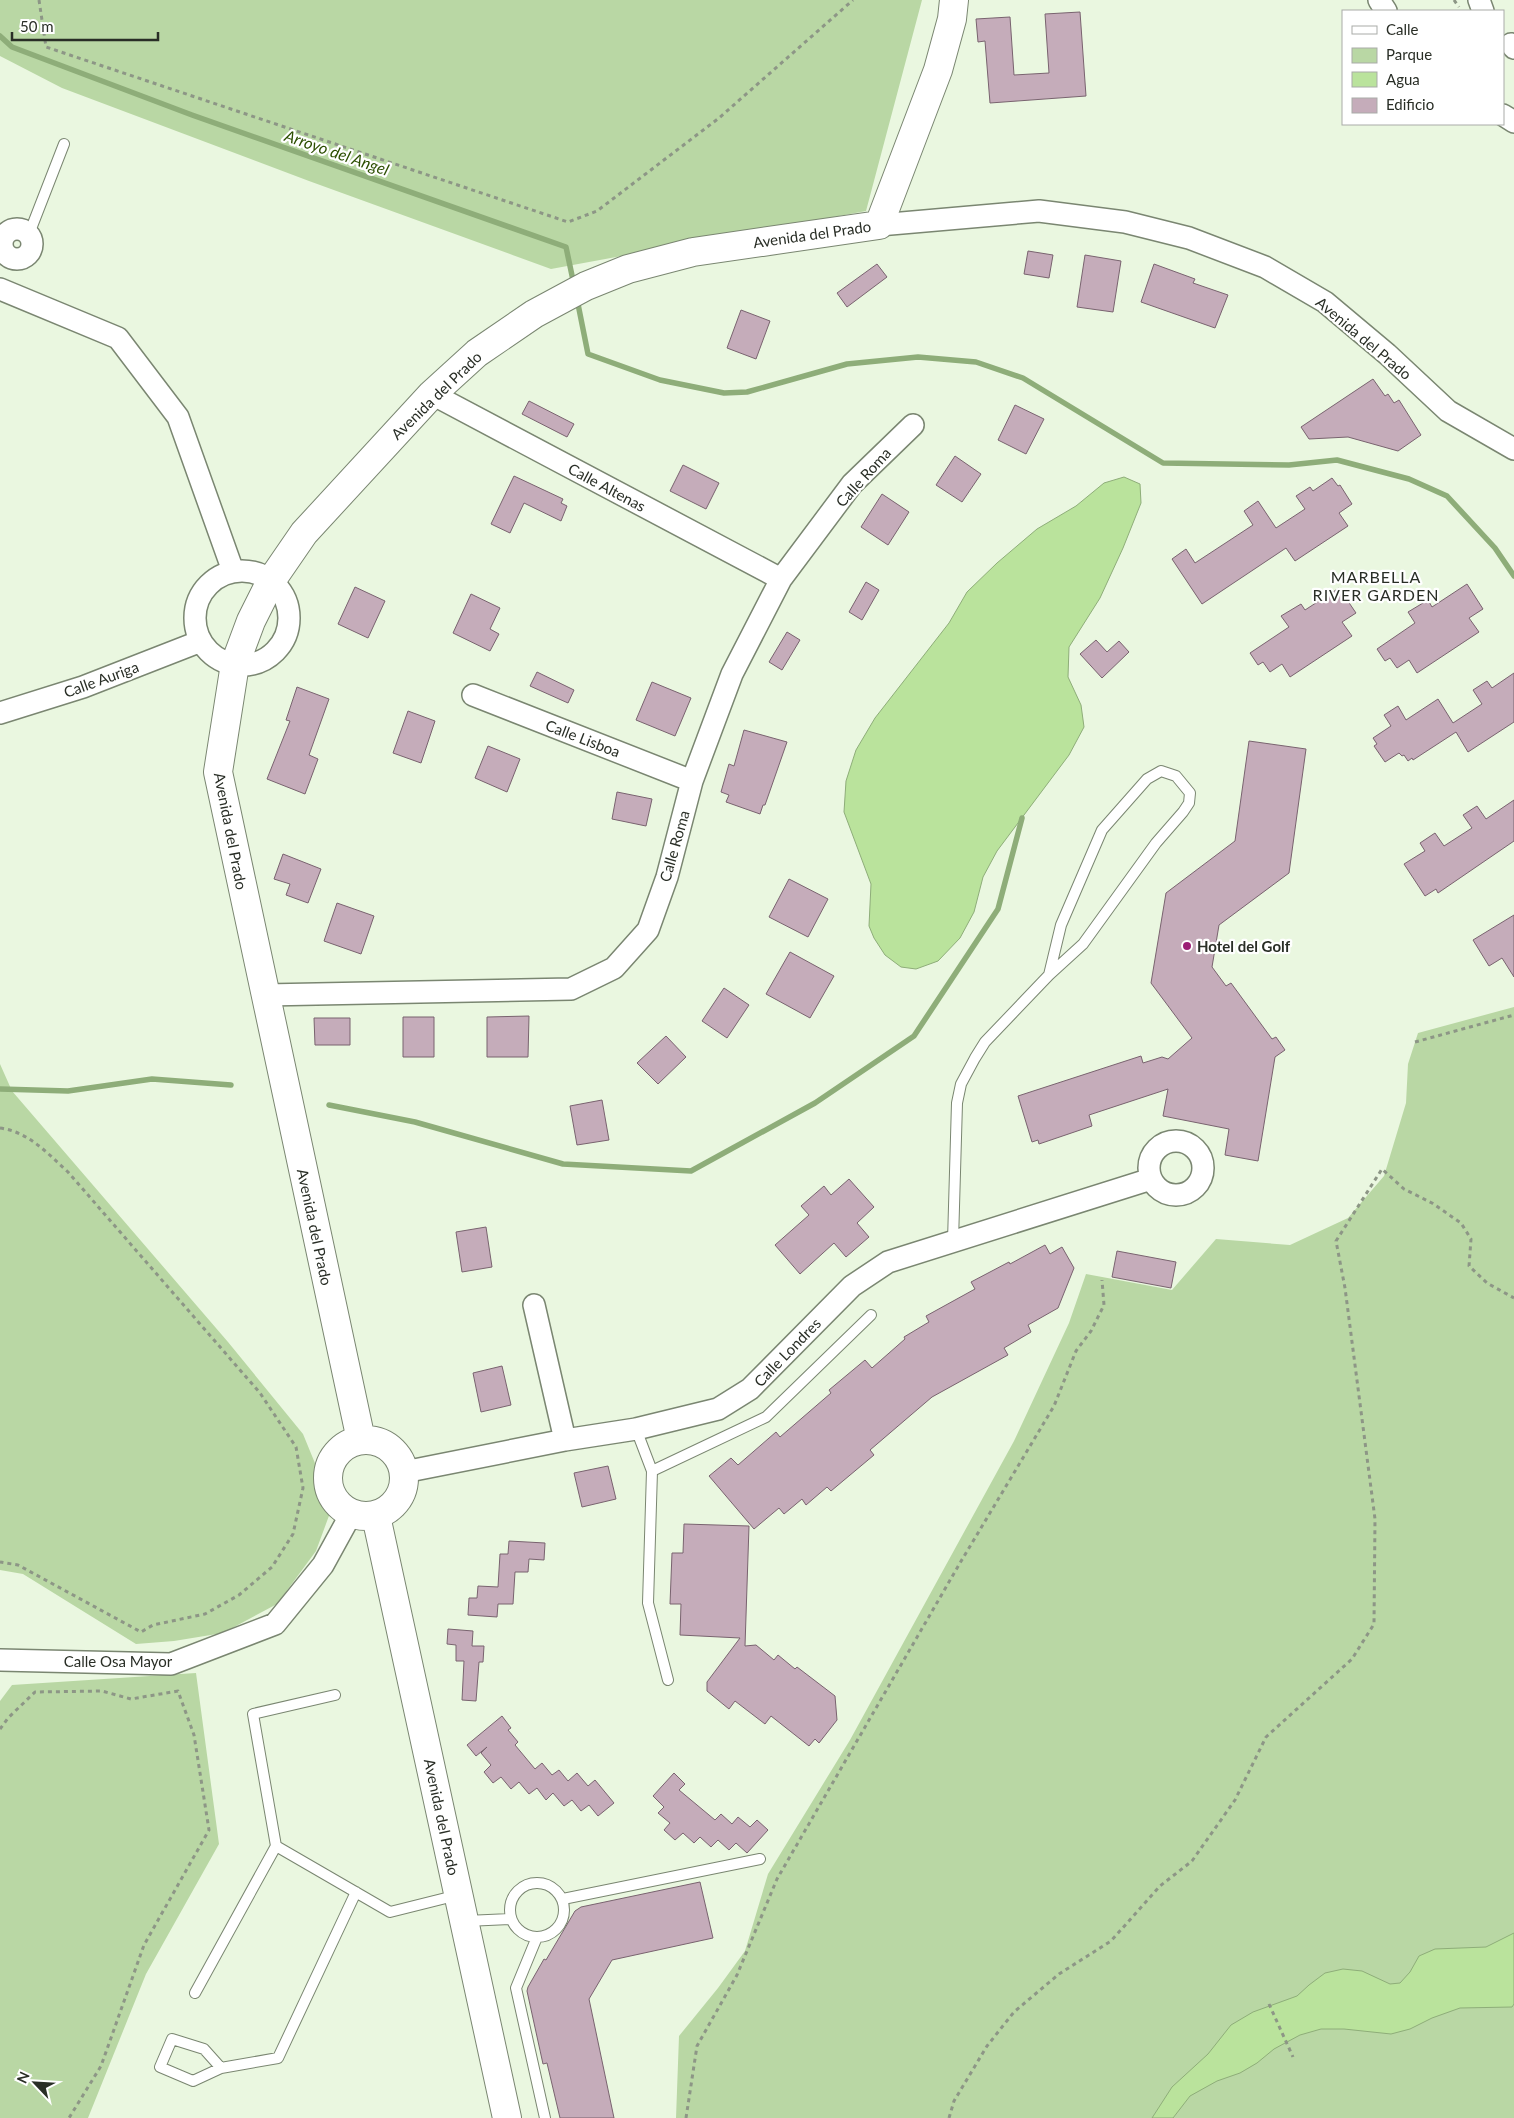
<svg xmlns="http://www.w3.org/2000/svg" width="1514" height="2118" viewBox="0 0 1514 2118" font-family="Lato,sans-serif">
	<rect width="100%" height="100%" fill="#eaf7e0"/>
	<path fill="#b9d7a4" d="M0,0H922L866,211L551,269L309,181L62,88L0,56Z
		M1514,1007V2118H676L679,2036L718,1988L745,1951L768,1874L850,1740L1014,1441L1069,1323L1086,1274L1172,1290L1216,1239L1290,1245L1348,1218L1384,1176L1406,1103L1408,1064L1418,1033Z
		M0,1064L12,1091L228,1342L303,1434L319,1473L330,1513L316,1551L277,1604L223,1633L174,1641L136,1644L23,1574L0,1570Z
		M196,1673L219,1844L146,1974L88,2118H0V1701L12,1685Z"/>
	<path fill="#bae39c" stroke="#8ead79" d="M1124,477L1140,484L1141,503L1123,548L1100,598L1069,647L1068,677L1081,705L1084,727L1069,755L997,851L983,877L974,912L960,938L938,961L916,969L901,967L885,955L874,938L869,926L871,884L844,812L846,781L856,750L875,718L949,623L967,592L997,563L1037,529L1076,506L1104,483Z
		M1514,1933V2004L1512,2007L1460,2008L1432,2018L1410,2029L1391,2034L1344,2029H1321L1300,2035L1274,2049L1257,2063L1240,2073L1217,2081L1190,2096L1173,2118H1152L1172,2087L1208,2054L1231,2025L1253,2012L1297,1996L1309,1985L1325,1973L1343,1969L1362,1971L1390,1984L1400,1983L1410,1972L1419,1956L1435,1949L1486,1947Z"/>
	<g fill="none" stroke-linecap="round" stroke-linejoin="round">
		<path stroke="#8ead79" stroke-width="5.5" d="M0,36L12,47L192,115L566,247L574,285
			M577,299L588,354L660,380L724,393L747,392L847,364L918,357L976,362L1023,378L1163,463L1289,465L1337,460L1409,479L1447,496L1495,548L1514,576
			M0,1089L68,1091L152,1079L231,1085
			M329,1105L415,1122L563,1164L691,1171L815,1103L914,1036L998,909L1022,818"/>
	</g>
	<path fill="#c5acba" stroke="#79636f" d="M1080,12L1086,96L990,103L985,41L978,42L976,19L1010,17L1014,75L1049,73L1045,14Z
		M1028,251L1053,255L1049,278L1024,274Z
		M1085,255L1121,261L1113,312L1077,307Z
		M877,264L887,277L847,307L837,293Z
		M1154,264L1195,279L1193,283L1228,295L1215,328L1141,302Z
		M741,310L770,321L756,359L727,348Z
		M1373,379L1385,396L1388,394L1394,403L1399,400L1421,435L1398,451L1348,437L1309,439L1301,427Z
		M529,401L574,424L567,437L522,414Z
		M1015,405L1044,419L1026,454L998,440Z
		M955,456L981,474L962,502L936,485Z
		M683,465L719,483L706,509L670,491Z
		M514,476L563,499L561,503L567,506L561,521L524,503L510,533L491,524Z
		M1332,478L1338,486L1340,485L1352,504L1339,513L1348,526L1295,561L1286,548L1202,604L1172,559L1186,549L1195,563L1253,525L1244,511L1258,501L1276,528L1305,509L1296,496L1310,487L1313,491Z
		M882,494L909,512L888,545L861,527Z
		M866,582L879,590L862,620L849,612Z
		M1467,584L1483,609L1469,618L1479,632L1417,673L1409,660L1397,668L1390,658L1385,661L1377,649L1415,623L1408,612L1428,600L1432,607Z
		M355,587L385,601L368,638L338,624Z
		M1339,588L1356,613L1342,622L1352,636L1290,677L1282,664L1270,672L1263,662L1258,665L1250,653L1289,627L1281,616L1301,604L1305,610Z
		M471,594L500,608L490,629L499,634L490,651L453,633Z
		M787,632L800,640L782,670L769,662Z
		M1096,640L1107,652L1119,641L1129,652L1102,678L1080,654Z
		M537,672L574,690L568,703L530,686Z
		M1514,673V722L1468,752L1456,732L1413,760L1412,758L1408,761L1404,755L1402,756L1399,753L1385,762L1374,746L1377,744L1373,738L1391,726L1384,715L1398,706L1406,720L1438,699L1453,723L1482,704L1473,690L1487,681L1492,688Z
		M652,682L691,698L675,736L636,720Z
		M297,687L329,699L309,755L318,759L305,794L267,779L290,721L286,720Z
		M408,711L435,721L421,763L393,753Z
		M744,730L787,742L765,805H763L760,814L726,802L729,795L721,792L729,764L734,766Z
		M1249,741L1306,749L1289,873L1219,925L1212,967L1226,986L1231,983L1272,1039L1276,1037L1285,1050L1275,1057L1258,1161L1225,1155L1229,1129L1163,1116L1168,1089L1089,1115L1092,1126L1039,1144L1038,1140L1032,1142L1018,1096L1141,1056L1143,1063L1162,1057L1168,1059L1192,1038L1151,983L1166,893L1235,841Z
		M488,746L520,759L507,792L475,778Z
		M617,792L652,799L646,826L612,819Z
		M1514,800V841L1438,893L1436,889L1425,896L1404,864L1425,851L1420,843L1435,833L1444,846L1472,828L1463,815L1477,806L1486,819Z
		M283,854L321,869L308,903L286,895L290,884L274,879Z
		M789,879L828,899L808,937L769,917Z
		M337,903L374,916L361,954L324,941Z
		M1514,915V977L1502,958L1489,966L1473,940Z
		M790,952L834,976L810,1018L766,994Z
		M724,988L749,1005L727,1038L702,1021Z
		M529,1016L528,1057H487V1017Z
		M403,1017H434V1057H403Z
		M314,1018H350V1045H315Z
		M666,1036L686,1057L658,1084L637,1063Z
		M602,1100L609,1140L577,1145L570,1106Z
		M849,1179L874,1207L857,1223L869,1237L846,1257L834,1243L800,1274L775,1245L809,1215L801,1206L824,1186L831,1195Z
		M486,1227L492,1267L462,1272L456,1232Z
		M1045,1245L1050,1254L1062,1247L1074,1268L1058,1308L1028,1325L1031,1332L1004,1348L1008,1355L932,1397L870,1450L874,1455L831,1491L827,1487L806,1505L802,1499L784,1514L779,1508L754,1529L709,1476L731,1458L738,1465L776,1432L780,1437L831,1393L829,1390L865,1360L872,1368L905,1339L904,1337L929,1322L926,1316L975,1289L971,1282L1009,1262L1010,1264Z
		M1117,1251L1176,1262L1171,1288L1112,1277Z
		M502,1366L511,1405L481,1412L473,1373Z
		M608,1466L616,1499L582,1507L574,1473Z
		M684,1524L749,1526L745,1646L756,1645L774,1660L778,1655L795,1669L797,1667L835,1696L837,1720L819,1743L815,1739L809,1746L771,1716L765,1724L735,1701L729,1709L707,1691V1682L740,1638L680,1635L681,1604H670L672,1553H683Z
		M509,1541L545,1543L544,1560L529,1559L528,1572H515L513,1604H498L497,1617L468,1615L469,1598H477L478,1586L498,1587L500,1554H508Z
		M448,1629L473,1631L472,1646H484L483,1662H479L476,1701L462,1700L464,1661H456V1645L447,1644Z
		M502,1716L511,1728L508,1730L518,1742L515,1745L535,1769L542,1763L552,1775L559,1770L568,1781L577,1773L588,1786L595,1780L614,1803L598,1816L589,1805L581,1811L572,1800L564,1806L553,1793L546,1800L537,1788L529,1794L519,1782L511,1789L501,1777L493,1783L484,1772L491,1765L481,1753L487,1747L476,1756L467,1745Z
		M674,1773L685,1784L679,1790L715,1820L721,1814L732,1824L738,1817L750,1827L757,1820L768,1830L747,1853L736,1843L729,1850L718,1840L711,1847L700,1837L694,1843L683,1833L675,1840L664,1830L670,1823L658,1813L664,1807L653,1796Z
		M700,1882L713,1938L612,1960L589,1999L614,2118H560L547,2063L543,2064L527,1991L528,1987L544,1959L546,1960L575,1911L581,1907Z"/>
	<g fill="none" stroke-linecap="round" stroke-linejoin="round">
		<g stroke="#7a8671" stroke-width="12">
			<path id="lane" d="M29,234L64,144
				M953,1241L957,1103L961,1084L975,1058L985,1042L1049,975L1083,944L1156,843L1183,812L1189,803L1190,793L1176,776L1161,771L1147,779L1102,830L1061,925L1049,975
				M636,1429L652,1471
				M668,1680L648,1603L652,1471L766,1417L871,1315
				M276,1846L390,1912L458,1895
				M510 1910a27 27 0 1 1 54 0a27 27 0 1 1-54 0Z
				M563,1899L760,1859
				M466,1921L511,1919
				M537,1937L516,1988L545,2118
				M195,1993L276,1846L253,1714L335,1695
				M221,2068L193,2081L160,2067L172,2039L204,2049L221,2068L278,2058L356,1892"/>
		</g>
		<g stroke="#7a8671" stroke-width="24">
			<path id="street" d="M1379,0L1386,11
				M1479,0L1483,11
				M1511,44L1514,48
				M1503,115L1514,122
				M879,225L1039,211L1125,222L1189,238L1265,267L1325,302L1387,354L1448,411L1514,449
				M2 244a15 15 0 1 1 30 0a15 15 0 1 1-30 0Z
				M0,289L118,338L178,417L233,571
				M432,394L781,579
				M195 618a47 47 0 1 1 94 0a47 47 0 1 1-94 0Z
				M473,695L692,781
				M0,713L83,687L201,641
				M265,995L571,989L614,968L648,930L667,877L692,781L732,674L781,579L852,484L913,425
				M1149 1168a27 27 0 1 1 54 0a27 27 0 1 1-54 0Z
				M534,1305L565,1440
				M404,1472L565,1440L636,1429L718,1409L750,1389L852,1286L888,1262L1151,1179
				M0,1660L171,1664L275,1624L323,1565L351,1514"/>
		</g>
		<g stroke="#7a8671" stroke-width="30">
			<path id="secondary" d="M328 1478a38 38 0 1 1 76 0a38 38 0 1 1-76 0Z
				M361,1440L218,772L235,664L251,621L271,581L304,533L432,394L477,353L534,314L586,286L628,269L693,252L879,225L938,70L952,19L954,0
				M376,1516L507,2118"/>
		</g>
		<path stroke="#8d9686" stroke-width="3" stroke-dasharray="4 4" stroke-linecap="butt" d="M39,0L46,47L568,222L597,211L719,118L853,0
			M1454,0L1459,7
			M1415,1042L1514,1015
			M0,1128C29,1132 47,1153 68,1172L260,1393L296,1447L303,1488L293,1534L272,1567L239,1595L205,1614L153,1625L141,1632L18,1565L0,1562
			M0,1729L8,1718L35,1692L102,1691L131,1699L178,1691L194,1735L209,1830L144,1945L101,2066L69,2118
			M1269,2004L1293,2057
			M686,2118L697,2046L737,1975L777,1879L960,1563L1054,1406L1076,1351L1091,1331L1104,1305L1102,1280
			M949,2118L954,2101L987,2046L1014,2012L1059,1974L1111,1941L1160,1886L1192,1861L1235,1800L1266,1737L1352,1659L1374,1624L1375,1519L1345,1288L1336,1241L1382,1169L1404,1189L1432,1203L1461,1223L1471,1239L1469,1266L1487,1283L1514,1298"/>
		<use href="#lane" stroke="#fff" stroke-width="10"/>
		<use href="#street" stroke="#fff" stroke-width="21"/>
		<use href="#secondary" stroke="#fff" stroke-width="28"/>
	</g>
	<circle fill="#9b1e75" stroke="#fff" stroke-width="2" cx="1187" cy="946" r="5"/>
	<g text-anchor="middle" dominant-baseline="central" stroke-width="4.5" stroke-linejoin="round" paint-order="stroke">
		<g font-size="15" fill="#292e26" stroke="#fff">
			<text transform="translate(812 234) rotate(-8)">Avenida del Prado</text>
			<text transform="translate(1364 338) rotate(40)">Avenida del Prado</text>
			<text transform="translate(436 395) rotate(-44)">Avenida del Prado</text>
			<text transform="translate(863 477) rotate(-48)">Calle Roma</text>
			<text transform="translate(607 487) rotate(28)">Calle Altenas</text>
			<text transform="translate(101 679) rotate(-20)">Calle Auriga</text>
			<text transform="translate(583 738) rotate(21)">Calle Lisboa</text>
			<text transform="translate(231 831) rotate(79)">Avenida del Prado</text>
			<text transform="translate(674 846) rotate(-74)">Calle Roma</text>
			<text transform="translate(315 1227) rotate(78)">Avenida del Prado</text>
			<text transform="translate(787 1352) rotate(-46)">Calle Londres</text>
			<text x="118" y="1661">Calle Osa Mayor</text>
			<text transform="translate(442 1817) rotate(78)">Avenida del Prado</text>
		</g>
		<g font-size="15" font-weight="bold" fill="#292e26" stroke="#fff" text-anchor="start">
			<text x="1197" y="946">Hotel del Golf</text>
		</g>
		<g font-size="16" font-style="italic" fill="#2b4e00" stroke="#fff">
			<text transform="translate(337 152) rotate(19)">Arroyo del Angel</text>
		</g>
		<g font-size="16" letter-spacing="1" fill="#292e26" stroke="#fff">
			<text x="1376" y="576">MARBELLA<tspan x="1376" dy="18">RIVER GARDEN</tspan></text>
		</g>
	</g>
	<rect x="1342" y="10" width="162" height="115" fill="#ffffff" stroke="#a9aba8"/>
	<rect x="1352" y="26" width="25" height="8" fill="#ffffff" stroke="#a9aba8"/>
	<text x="1386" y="35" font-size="15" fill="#292e26">Calle</text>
	<rect x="1352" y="48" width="25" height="15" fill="#b9d7a4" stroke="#a9aba8"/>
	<text x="1386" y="60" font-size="15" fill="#292e26">Parque</text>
	<rect x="1352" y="72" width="25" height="15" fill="#bae39c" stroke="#a9aba8"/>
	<text x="1386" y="85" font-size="15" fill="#292e26">Agua</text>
	<rect x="1352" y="98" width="25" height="15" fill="#c5acba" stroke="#a9aba8"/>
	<text x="1386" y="110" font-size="15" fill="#292e26">Edificio</text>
	<g transform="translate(35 2083) rotate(295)" stroke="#ffffff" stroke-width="4" paint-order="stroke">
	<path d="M0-4L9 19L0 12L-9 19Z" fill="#292e26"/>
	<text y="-8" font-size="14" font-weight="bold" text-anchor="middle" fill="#292e26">N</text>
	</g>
	<path d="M12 32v8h146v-8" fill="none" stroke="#292e26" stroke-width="2.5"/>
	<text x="20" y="32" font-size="15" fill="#292e26" stroke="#ffffff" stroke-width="4" paint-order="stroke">50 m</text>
</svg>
